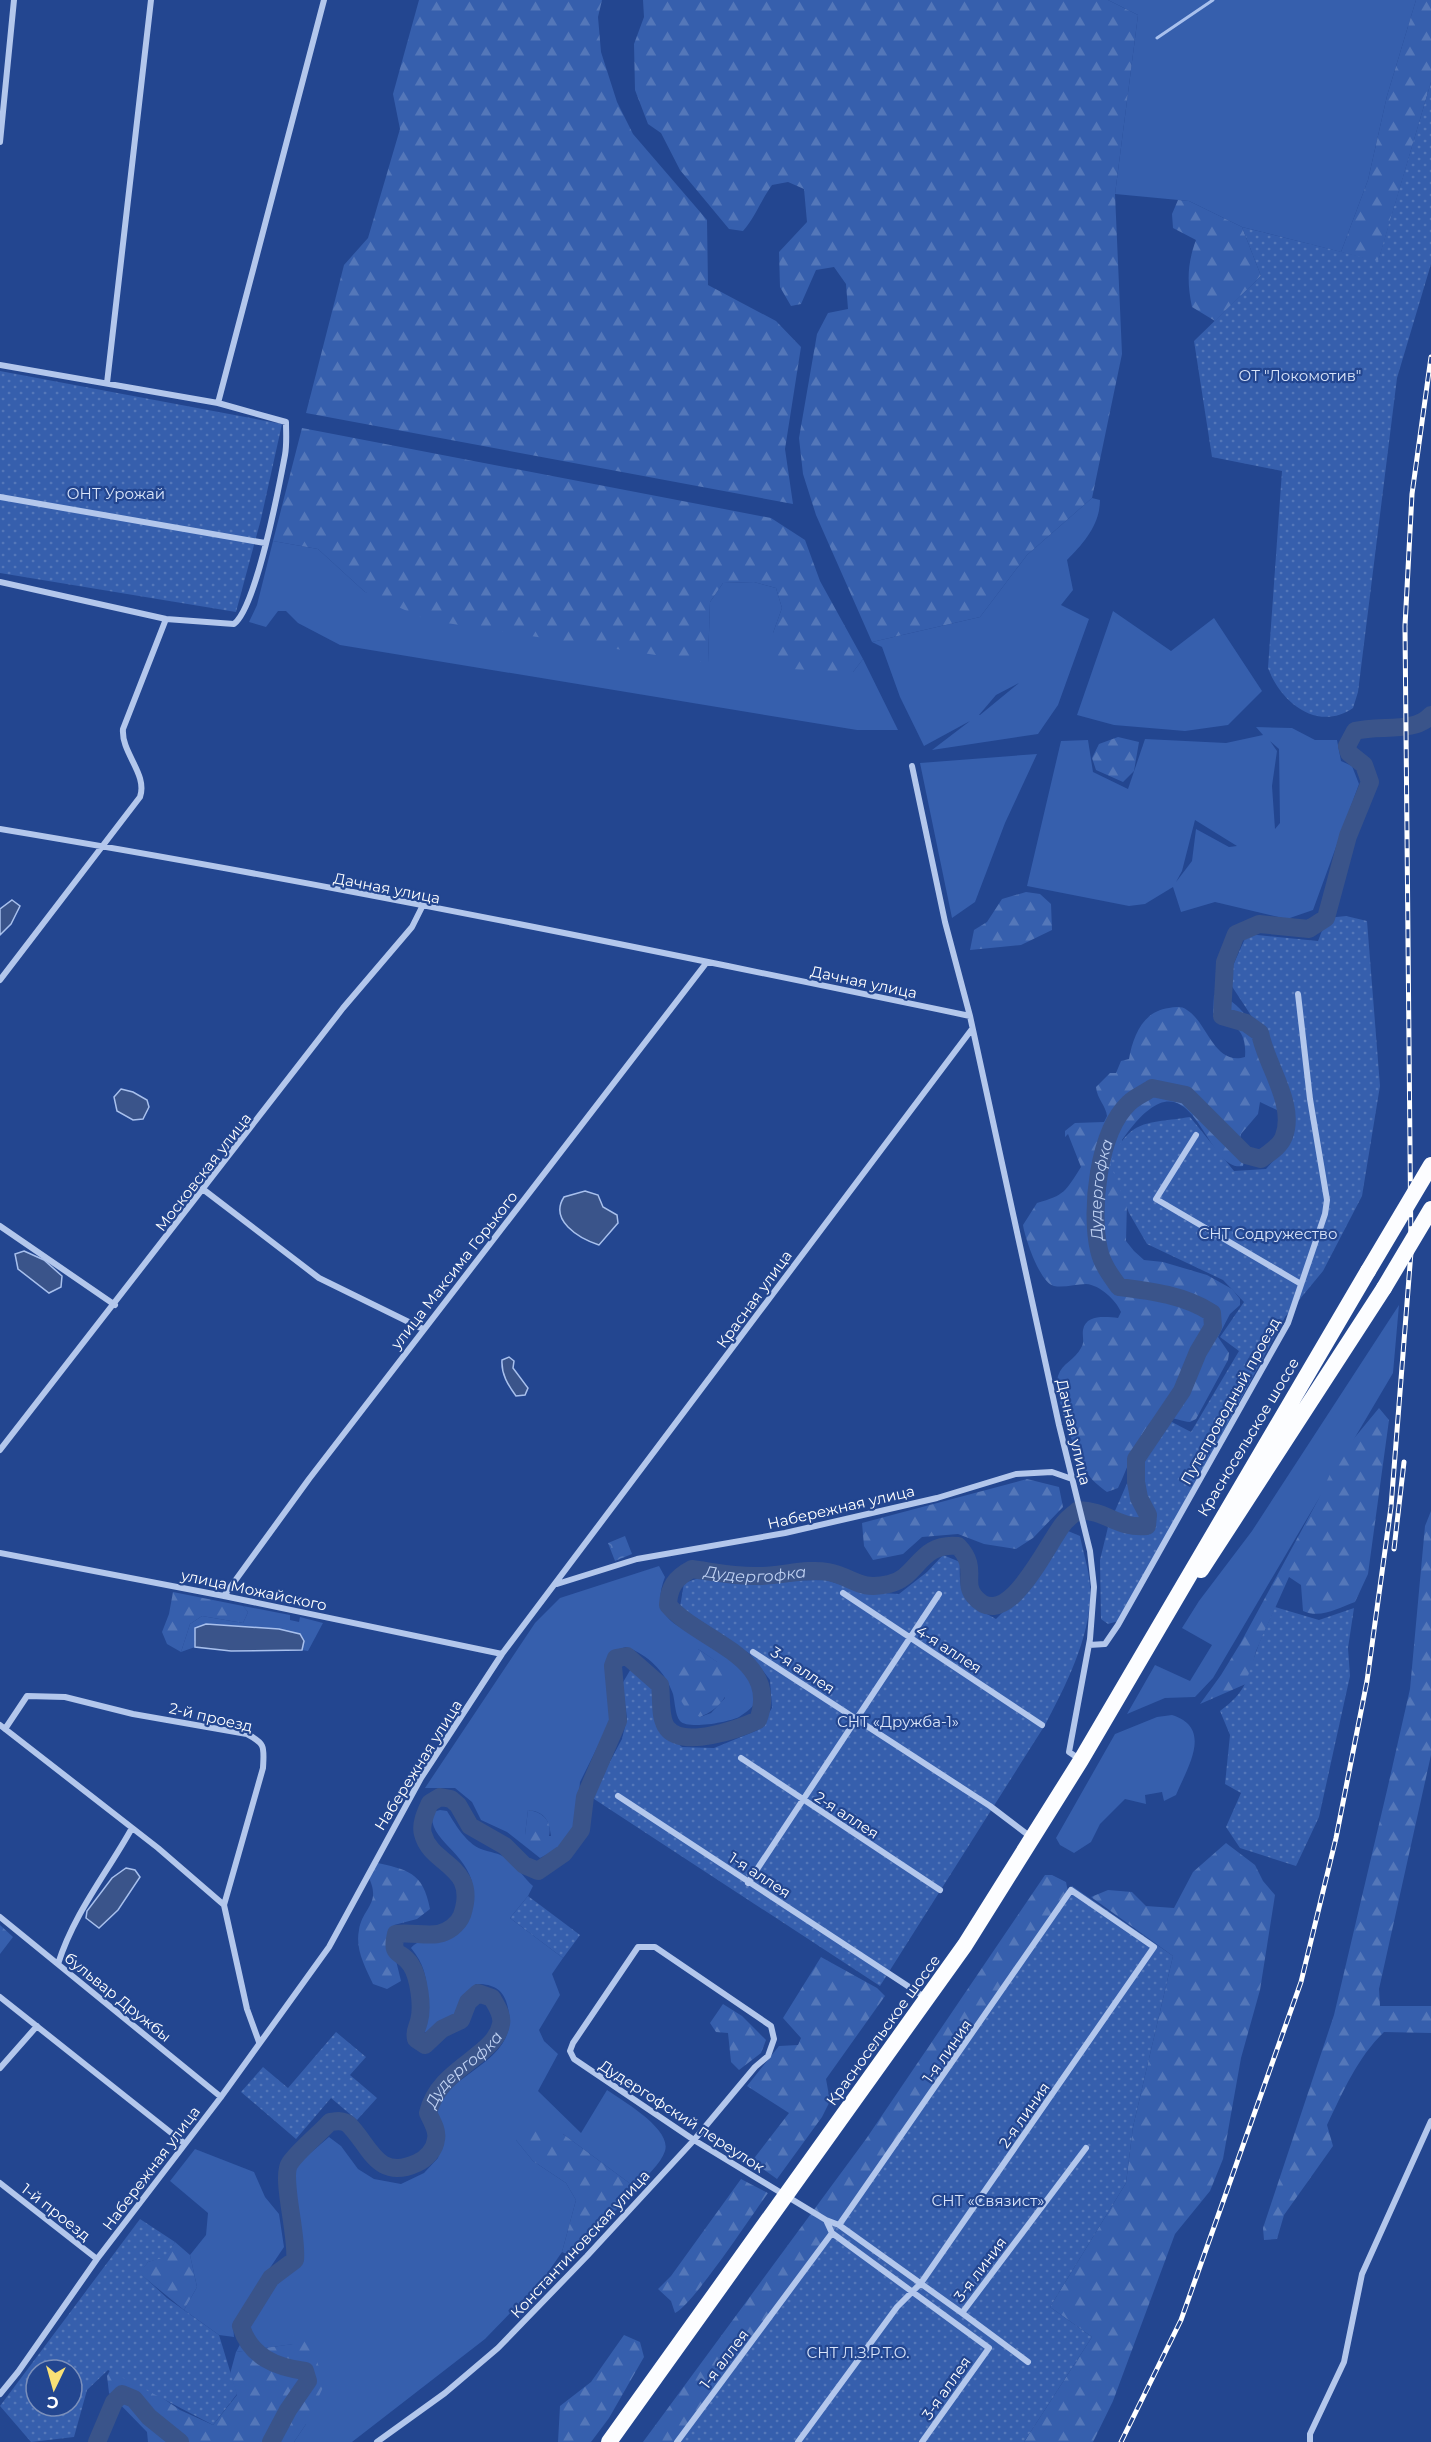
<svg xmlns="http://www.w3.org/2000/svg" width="1431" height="2442" viewBox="0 0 1431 2442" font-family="Montserrat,sans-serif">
	<defs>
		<pattern id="forest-firs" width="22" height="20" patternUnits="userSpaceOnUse" patternTransform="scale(1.5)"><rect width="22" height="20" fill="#365fad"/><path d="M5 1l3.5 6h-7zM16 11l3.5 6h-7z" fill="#5477b9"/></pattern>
		<pattern id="park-crowns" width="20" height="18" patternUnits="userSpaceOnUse" patternTransform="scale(1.5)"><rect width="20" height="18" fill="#365fad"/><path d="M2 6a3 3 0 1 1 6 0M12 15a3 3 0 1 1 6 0" fill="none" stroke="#5477b9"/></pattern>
		<pattern id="garden-dots" width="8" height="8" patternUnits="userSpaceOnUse" patternTransform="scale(1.5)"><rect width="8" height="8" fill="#365fad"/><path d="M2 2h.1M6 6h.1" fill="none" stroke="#5477b9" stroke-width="1.8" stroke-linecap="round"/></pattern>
	</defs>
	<rect width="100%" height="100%" fill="#234690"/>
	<path fill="#365fad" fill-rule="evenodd" d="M1108,0H1416L1387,96L1368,180L1341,252L1242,227L1189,201L1115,194L1138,15Z
		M1092,498L1100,500C1100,525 1083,544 1067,560L1073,590L1061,605L1089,619L1058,705L1038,734L932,750L970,721L924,746L900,697L882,647L872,642L980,617L1027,555ZM1019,683L980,715H979L996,695Z
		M273,541L318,549L365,592L708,662L710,602L723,583L754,582L776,588L782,608L773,633L853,672L863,659L898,730H857L340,645L298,623L286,611H278L266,627L249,622L257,605Z
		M1113,611L1171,651L1214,618L1262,691L1228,725L1185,731L1114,725L1077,715Z
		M1256,727L1292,728L1315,740H1337L1341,761L1352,766L1359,784L1313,910L1287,919L1215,902L1181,912L1173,887L1145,904L1129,906L1027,886L1061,741L1088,740L1093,772L1128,789L1145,739L1226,743L1263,735ZM1270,741L1279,749L1280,823L1275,829L1272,786L1277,751ZM1195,820L1237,846L1229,847L1196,829L1192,861L1176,882L1182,871Z
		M1037,754L1005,823L975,902L952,918L920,763Z
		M1399,1305L1393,1373L1213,1678L1195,1697L1165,1698L1127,1714L1155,1665L1190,1681L1212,1645L1182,1628L1199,1601L1252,1531Z
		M659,1566L665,1577C644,1631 701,1630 729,1651C745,1664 753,1679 759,1698C754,1706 747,1712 739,1717C729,1722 688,1730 680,1721C675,1715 675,1702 673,1694C665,1671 648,1655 626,1647L616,1650L611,1659L608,1686L613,1702L612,1718L580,1782L576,1826L556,1850L540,1858L507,1832L481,1820L472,1802L455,1788H425L535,1623L560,1598ZM698,1649L717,1662L725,1698L711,1713L700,1717ZM528,1810C545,1812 549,1820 551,1836L525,1835Z
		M243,1606L290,1615V1620L299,1622L300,1617L323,1623L308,1651L302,1650L304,1641L279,1629H251L194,1641L195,1647L181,1652L190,1624L202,1616L243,1623L248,1612Z
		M1172,1715C1214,1728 1187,1768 1176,1795L1164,1801L1162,1792L1145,1795L1146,1804L1125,1799L1100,1824L1091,1842L1074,1853L1060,1845L1056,1838L1115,1734L1157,1717Z
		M440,1810L447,1811C455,1824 466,1843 481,1849C491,1853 498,1852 507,1859C515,1864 524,1878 533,1886L528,1896L510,1918L563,1958L552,1974L560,1995L539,2030L544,2041L558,2054L538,2091L581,2133L607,2090C623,2101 672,2129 665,2151C661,2164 645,2177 636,2188L563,2134L516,2140L533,2161L566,2183L576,2200L562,2252L544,2278L485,2339L352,2442H294L306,2424L294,2344L236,2352L268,2292L300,2265L301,2239L291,2178L293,2170L301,2161L329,2137L341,2146L358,2169L374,2179L401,2184L424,2173L438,2158L443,2135L435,2109C453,2069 526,2060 506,2001C501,1987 490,1984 476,1984C463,1994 463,2007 453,2016C447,2022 440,2026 434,2033L424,2032C427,2001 433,1974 411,1948C429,1928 461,1954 472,1904C483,1857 424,1842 433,1812Z
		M195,2149L254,2172L265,2197L279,2214L284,2247L233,2323L234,2337L219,2335L184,2310L197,2287L190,2255L206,2235L208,2213L170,2181Z"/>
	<path fill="url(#forest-firs)" d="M419,0H602L598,17L601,52L617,102L633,134L707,220L708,285L776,321L801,347L785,449L793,504L306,413L344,265L368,238L400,129L393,94Z
		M643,0H1108L1138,15L1115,194L1122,354L1092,498L1027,555L980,617L872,642L816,515L803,474L799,438L817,334L828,313L848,309L846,284L834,267L816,270L801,304L791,306L780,287L779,252L807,222L804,189L788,182L772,185C761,200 755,218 743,231L729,229L680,170L661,133L648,124L635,90L634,44L644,17Z
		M1416,0H1431V82L1378,262L1341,252L1368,180L1387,96Z
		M1178,200L1189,201L1242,227L1261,276L1215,321L1192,307C1187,283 1187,264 1196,240L1173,228L1172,214Z
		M302,428L771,518L805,540L820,581L863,659L853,672L790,669L775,652L773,633L782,608L776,588L754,582L723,583L710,602L708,663L427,620L365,592L318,549L273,541Z
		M1118,737L1139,742L1134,771L1123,782L1096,770L1092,758L1099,744Z
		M1026,892L1040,894L1051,904L1052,930L1021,945L970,950L974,930L987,922L1002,899Z
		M1214,995C1254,998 1273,1075 1283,1107L1277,1110L1260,1102L1258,1114L1241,1134L1239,1147L1244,1159L1243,1166C1202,1174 1194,1037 1122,1140L1127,1202L1126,1241L1134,1251L1144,1260L1163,1262L1207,1275L1232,1289L1240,1299V1305L1230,1314L1218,1337L1229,1353L1228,1360L1196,1419L1190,1422C1181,1421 1166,1415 1157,1418C1142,1423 1126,1473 1118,1488L1107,1492C1097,1485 1087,1476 1082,1464C1074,1447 1053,1394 1058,1376C1062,1363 1075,1360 1081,1348C1085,1342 1082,1337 1083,1330C1086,1314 1106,1317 1118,1318L1121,1312C1116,1300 1100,1285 1086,1284C1076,1284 1064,1288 1054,1286C1040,1283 1025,1238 1023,1225L1037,1203C1065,1195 1065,1192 1081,1167L1068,1134L1065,1137V1131L1075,1123L1104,1122L1107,1116C1106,1106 1097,1099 1096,1087L1110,1073H1116L1121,1061L1129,1059C1133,1036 1143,1011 1169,1008C1175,1007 1182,1006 1187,1010C1208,1023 1214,1066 1245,1057C1247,1030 1235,1025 1213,1013Z
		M1379,1408L1389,1420L1368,1574L1355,1602C1338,1608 1321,1619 1303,1611L1301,1585L1289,1577L1256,1651L1248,1683L1200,1704L1221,1675L1240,1644L1318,1500L1337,1459Z
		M1027,1479L1059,1487L1063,1507L1033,1538L1016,1549L984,1544L958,1534L922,1537L903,1554L873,1560L864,1546L862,1523Z
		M1431,1511V1755L1379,1989L1380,2006H1431V2033L1384,2032C1357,2058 1343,2092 1327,2125L1333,2146L1284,2215L1277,2239L1264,2240L1263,2228L1334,2015L1388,1786L1410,1689L1425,1526Z
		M173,1592L243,1606L248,1612L243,1623L202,1616L190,1624L181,1652L167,1644L162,1632L169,1614Z
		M698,1649L731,1671C732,1692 721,1709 700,1717C696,1714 690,1712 687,1709C671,1693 672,1653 698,1649Z
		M528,1810C549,1813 555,1828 545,1846L533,1844L525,1835Z
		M1226,1843L1255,1865L1263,1881L1275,1895L1260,1990L1241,2058L1223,2159L1210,2191L1175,2234L1113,2401L1093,2442H1024L1092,2337L1050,2307L1126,2183L1133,2127L1173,1956L1091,1897L1108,1890L1132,1892L1146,1906L1174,1908L1193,1872Z
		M374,1862C407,1870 423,1871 430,1909L417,1919L394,1925L390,1936L401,1981L387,1989L373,1984C365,1967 355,1949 359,1930C363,1906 383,1904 367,1874Z
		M1045,1875H1052L1066,1882L1068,1892L836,2228L680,2442H643L866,2139Z
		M0,1925L13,1937L0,1954Z
		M821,1957L877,1988L885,1996L826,2079L830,2101L822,2117L777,2179L752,2161L789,2113L747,2086L779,2046L798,2045L801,2038L783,2018Z
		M723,2004L742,2016L766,2040L761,2053L739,2070L731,2062L728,2033L716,2032L710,2023Z
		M534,2127L563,2134L636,2188L573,2257L562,2252L576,2200L566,2183L533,2161L516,2140Z
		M741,2179L768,2193C752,2215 693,2305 675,2313L671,2301L658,2289L671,2276Z
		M175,2242L190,2255L197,2287L184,2310L139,2273L148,2262L166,2256Z
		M299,2326L304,2327L325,2383L306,2424L294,2442H148L147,2432L109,2393L107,2376L120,2351L148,2388L180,2410L213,2425L237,2395L230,2374L236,2352L293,2344V2331Z
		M624,2335L640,2342L644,2357L609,2418L591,2442H558L560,2406L591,2382Z"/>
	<path fill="url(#park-crowns)" d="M625,1536L632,1554L615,1561L608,1543Z"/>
	<path fill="url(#garden-dots)" fill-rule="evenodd" d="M1431,82V264L1397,378L1358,692L1353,708C1318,732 1281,703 1268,668L1282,471L1212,457L1194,341L1261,276L1242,227L1378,261Z
		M0,371L282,424L261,519L236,612L0,573Z
		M1346,916L1367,921L1380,1086L1362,1196L1323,1271L1285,1317L1122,1620L1108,1624L1101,1619L1100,1560L1108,1527L1138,1458L1170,1421L1191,1432L1239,1351L1220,1337L1244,1302L1223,1280L1147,1244L1129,1213L1110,1163C1130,1118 1146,1124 1190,1117L1234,1171L1266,1169C1272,1162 1282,1152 1285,1143C1301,1085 1258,1026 1227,979L1247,934L1318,941L1327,918Z
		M1068,1531L1080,1536C1083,1552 1089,1570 1090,1586C1093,1633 1066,1685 1045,1725L880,1986L591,1797L622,1739L627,1718L622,1684L632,1667L656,1693L661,1729L682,1747L714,1748L758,1730L772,1708L770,1680L750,1654L680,1607L684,1583L705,1576L756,1581L826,1580L864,1592L899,1594L927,1572L943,1555L960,1562C958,1598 966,1602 996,1619L1023,1592Z
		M1275,1607L1319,1620L1354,1608L1348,1648L1350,1676L1319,1817L1296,1866L1240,1848L1226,1827L1241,1793L1225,1784L1230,1735L1220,1711C1248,1690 1245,1682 1256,1652C1261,1637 1269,1622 1275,1607Z
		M1072,1886L1173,1956L1133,2127L1126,2183L1050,2307L1092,2337L1024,2442H680L836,2228Z
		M528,1896L580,1935L563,1958L510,1918Z
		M336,2032L366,2057L350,2075L377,2098L357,2120L331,2098L296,2139L241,2092L263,2067L288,2088Z
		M140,2219L175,2242L166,2257L148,2262L140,2273L167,2298L219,2335L237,2394L213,2425L108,2370L87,2390L74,2437L31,2442L0,2406ZM36,2370H72V2406H36Z"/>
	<path fill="#3a548a" stroke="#a8c0ed" stroke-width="1.5" d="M12,900L20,906L11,924L0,935V909Z
		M121,1089L133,1092L147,1100L149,1107L143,1119L133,1120L117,1111L114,1097Z
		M585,1191L598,1195L603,1207L617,1215L618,1223L599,1245C578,1238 549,1220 564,1197Z
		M24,1251L44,1260L62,1276L61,1287L49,1293L18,1269L15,1254Z
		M509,1357L514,1361L513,1368L528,1388L525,1395L516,1396C508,1385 501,1374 502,1360Z
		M206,1624L279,1629L300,1634L304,1641L302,1650L231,1651L195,1647V1628Z
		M126,1868L135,1870L140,1877L118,1910L99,1928L86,1918L87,1911L112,1878Z"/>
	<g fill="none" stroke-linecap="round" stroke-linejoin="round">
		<path stroke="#a8c0ed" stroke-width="3" d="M1157,38L1213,0"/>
		<g stroke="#3a548a" stroke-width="18">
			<path d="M97,2442L114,2402L122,2394L134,2399L149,2417L180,2442"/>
			<path id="s1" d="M271,2442L288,2410L308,2381L305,2371C276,2367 250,2357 241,2326L271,2278L295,2260C298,2235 280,2177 290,2163C298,2151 319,2134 330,2122C337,2121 343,2120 348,2124C369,2143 376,2182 417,2163C426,2159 435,2150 436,2139C438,2131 432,2121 428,2113C439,2067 495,2057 501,2024C503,2015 496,2005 492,1998L478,1993L468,2002L461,2020L442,2029L425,2045L416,2039C414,2031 417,2029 419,2021C423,2007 419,1977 411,1965C402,1950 390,1958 396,1934C410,1932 425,1936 438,1934C448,1932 458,1925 462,1915C479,1865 431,1866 423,1834C420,1824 426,1812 430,1803L440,1797L451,1799L458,1805L470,1826L505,1846L524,1865L538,1871L564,1853L581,1830L585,1797L618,1721L613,1666L616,1658L627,1656L660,1685C662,1697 659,1718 667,1728C683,1749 739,1729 758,1720C782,1657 698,1641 668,1605C669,1587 675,1578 692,1569C714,1572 737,1577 760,1576C782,1576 807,1568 828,1572C854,1577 858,1591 889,1584C918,1578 919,1542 958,1546C979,1568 962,1581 974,1596C1007,1637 1048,1541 1064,1523C1068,1518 1074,1514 1078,1510C1108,1511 1117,1529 1147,1526L1148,1515L1139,1498L1136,1482V1459L1182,1391L1198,1352L1213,1327L1212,1313C1184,1295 1151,1291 1119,1287C1111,1276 1102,1264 1099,1250C1090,1211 1098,1132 1129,1103C1135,1097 1145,1093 1152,1088L1186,1095L1246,1155L1261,1159C1269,1153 1281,1146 1284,1136C1296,1104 1266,1065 1260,1033L1246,1023L1222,1016L1225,962L1236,934L1259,924L1309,929L1326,918L1348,836L1370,782L1364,765L1349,753L1347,746L1355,731C1379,724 1414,734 1431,715"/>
		</g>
		<path stroke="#b3c7ec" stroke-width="6" d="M0,142L14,0
			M0,365L218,403L286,422C286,433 287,444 285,455C279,487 256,607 234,624L166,619L0,582
			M107,383L151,0
			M218,403L324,0
			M0,497L265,543
			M912,766L945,922L970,1016L1059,1425L1090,1551L1094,1587L1090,1639L1069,1752L1081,1760
			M0,829C325,883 648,949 970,1016
			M0,980L140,797C148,774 121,753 123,729L166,619
			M1196,1135L1156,1199L1301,1284
			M204,1190L319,1278L423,1329
			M0,1226L115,1305
			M0,1450L343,1008L412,927L422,907
			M0,1553L224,1596L502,1654
			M557,1584L637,1559L785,1533L937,1498L1016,1474L1052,1472L1072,1479
			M843,1593L1042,1725
			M224,1596L309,1479L707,962
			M1089,1645L1105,1644L1118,1625L1288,1323L1325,1214L1327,1200L1310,1099L1298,994
			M753,1652L990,1806L1032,1838
			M0,1725L158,1848L224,1905L247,2009L259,2042
			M5,1729L27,1696L65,1697L133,1714L247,1734C266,1744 264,1747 263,1768L224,1905
			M741,1758L940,1890
			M618,1796L926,1998
			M748,1883L939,1594
			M0,1917L221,2097
			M58,1964C74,1913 107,1873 132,1828
			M0,1997L184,2143
			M0,2068L37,2026
			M0,2183L97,2259
			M826,2220L839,2225L962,2313L1086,2148
			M962,2313L1028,2362
			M0,2394L18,2372L97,2259L221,2097L329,1947L421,1778L502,1654L972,1029
			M377,2442L445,2393L498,2348L587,2256L694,2140L755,2067L768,2056L774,2039L771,2026L655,1947H638L573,2043L570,2051L574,2059L694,2140L826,2220L832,2233L989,2348L922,2442
			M677,2442L832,2233
			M798,2442L897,2307L921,2283L1154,1947L1071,1890L839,2225
			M1310,2442V2434L1344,2362L1362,2274L1431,2121"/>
		<path stroke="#fcfdff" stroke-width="16" d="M1201,1570L1384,1288
			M609,2442L965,1945L1081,1760L1368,1271"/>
		<g stroke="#fff" stroke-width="5">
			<path id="rail" d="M1394,1549L1404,1462
				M1121,2442L1181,2320L1301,1982L1336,1838L1367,1681L1391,1507L1411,1252L1405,626L1412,494L1431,357"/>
		</g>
		<use href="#rail" stroke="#234690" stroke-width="3" stroke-dasharray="9" stroke-linecap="butt"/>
		<path stroke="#fcfdff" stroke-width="16" d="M1368,1271L1431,1165
			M1384,1288L1431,1209"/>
	</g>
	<g text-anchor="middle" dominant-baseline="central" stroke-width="4.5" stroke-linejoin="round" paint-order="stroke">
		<g font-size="15" fill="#d9e4f9" stroke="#234690">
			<text x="1300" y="375">ОТ "Локомотив"</text>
			<text x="116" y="493">ОНТ Урожай</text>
			<text x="1268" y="1233">СНТ Содружество</text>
			<text x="898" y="1721">СНТ «Дружба-1»</text>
			<text x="988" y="2200">СНТ «Связист»</text>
			<text x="858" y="2352">СНТ Л.З.Р.Т.О.</text>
		</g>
		<g font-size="15" fill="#fff" stroke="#234690">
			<text transform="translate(387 888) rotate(11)">Дачная улица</text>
			<text transform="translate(864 982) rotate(12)">Дачная улица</text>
			<text transform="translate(203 1172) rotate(-52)">Московская улица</text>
			<text transform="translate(454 1270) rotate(-52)">улица Максима Горького</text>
			<text transform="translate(754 1299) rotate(-54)">Красная улица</text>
			<text transform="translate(1230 1401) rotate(-61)">Путепроводный проезд</text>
			<text transform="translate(1074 1432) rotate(77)">Дачная улица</text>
			<text transform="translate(1248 1437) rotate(-59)">Красносельское шоссе</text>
			<text transform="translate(841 1507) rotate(-13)">Набережная улица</text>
			<text transform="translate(254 1590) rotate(12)">улица Можайского</text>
			<text transform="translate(949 1649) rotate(33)">4-я аллея</text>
			<text transform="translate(803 1670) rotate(33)">3-я аллея</text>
			<text transform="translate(211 1717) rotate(13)">2-й проезд</text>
			<text transform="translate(418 1765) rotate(-58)">Набережная улица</text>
			<text transform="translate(847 1815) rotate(33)">2-я аллея</text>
			<text transform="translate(760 1875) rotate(33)">1-я аллея</text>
			<text transform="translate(118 1997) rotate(39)">бульвар Дружбы</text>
			<text transform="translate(883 2030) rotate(-54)">Красносельское шоссе</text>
			<text transform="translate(947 2051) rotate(-55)">1-я линия</text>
			<text transform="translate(1024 2115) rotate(-55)">2-я линия</text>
			<text transform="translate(682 2116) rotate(33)">Дудергофский переулок</text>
			<text transform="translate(151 2168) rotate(-53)">Набережная улица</text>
			<text transform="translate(56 2212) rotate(38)">1-й проезд</text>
			<text transform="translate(580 2244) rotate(-47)">Константиновская улица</text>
			<text transform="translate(980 2269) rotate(-53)">3-я линия</text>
			<text transform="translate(724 2359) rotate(-53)">1-я аллея</text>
			<text transform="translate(946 2388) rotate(-55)">3-я аллея</text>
		</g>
		<g font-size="16" font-style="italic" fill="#c0d2f3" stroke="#234690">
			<text stroke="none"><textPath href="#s1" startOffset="2919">Дудергофка</textPath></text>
			<text stroke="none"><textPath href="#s1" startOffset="1984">Дудергофка</textPath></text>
			<text stroke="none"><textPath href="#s1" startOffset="632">Дудергофка</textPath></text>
		</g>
	</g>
	<g transform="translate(54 2388) rotate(185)"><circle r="28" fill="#234690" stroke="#7b90bc" stroke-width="1.5"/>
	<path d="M0-4.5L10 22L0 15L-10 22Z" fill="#f8e076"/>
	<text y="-9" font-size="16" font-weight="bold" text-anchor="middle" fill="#ffffff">С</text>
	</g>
</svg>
